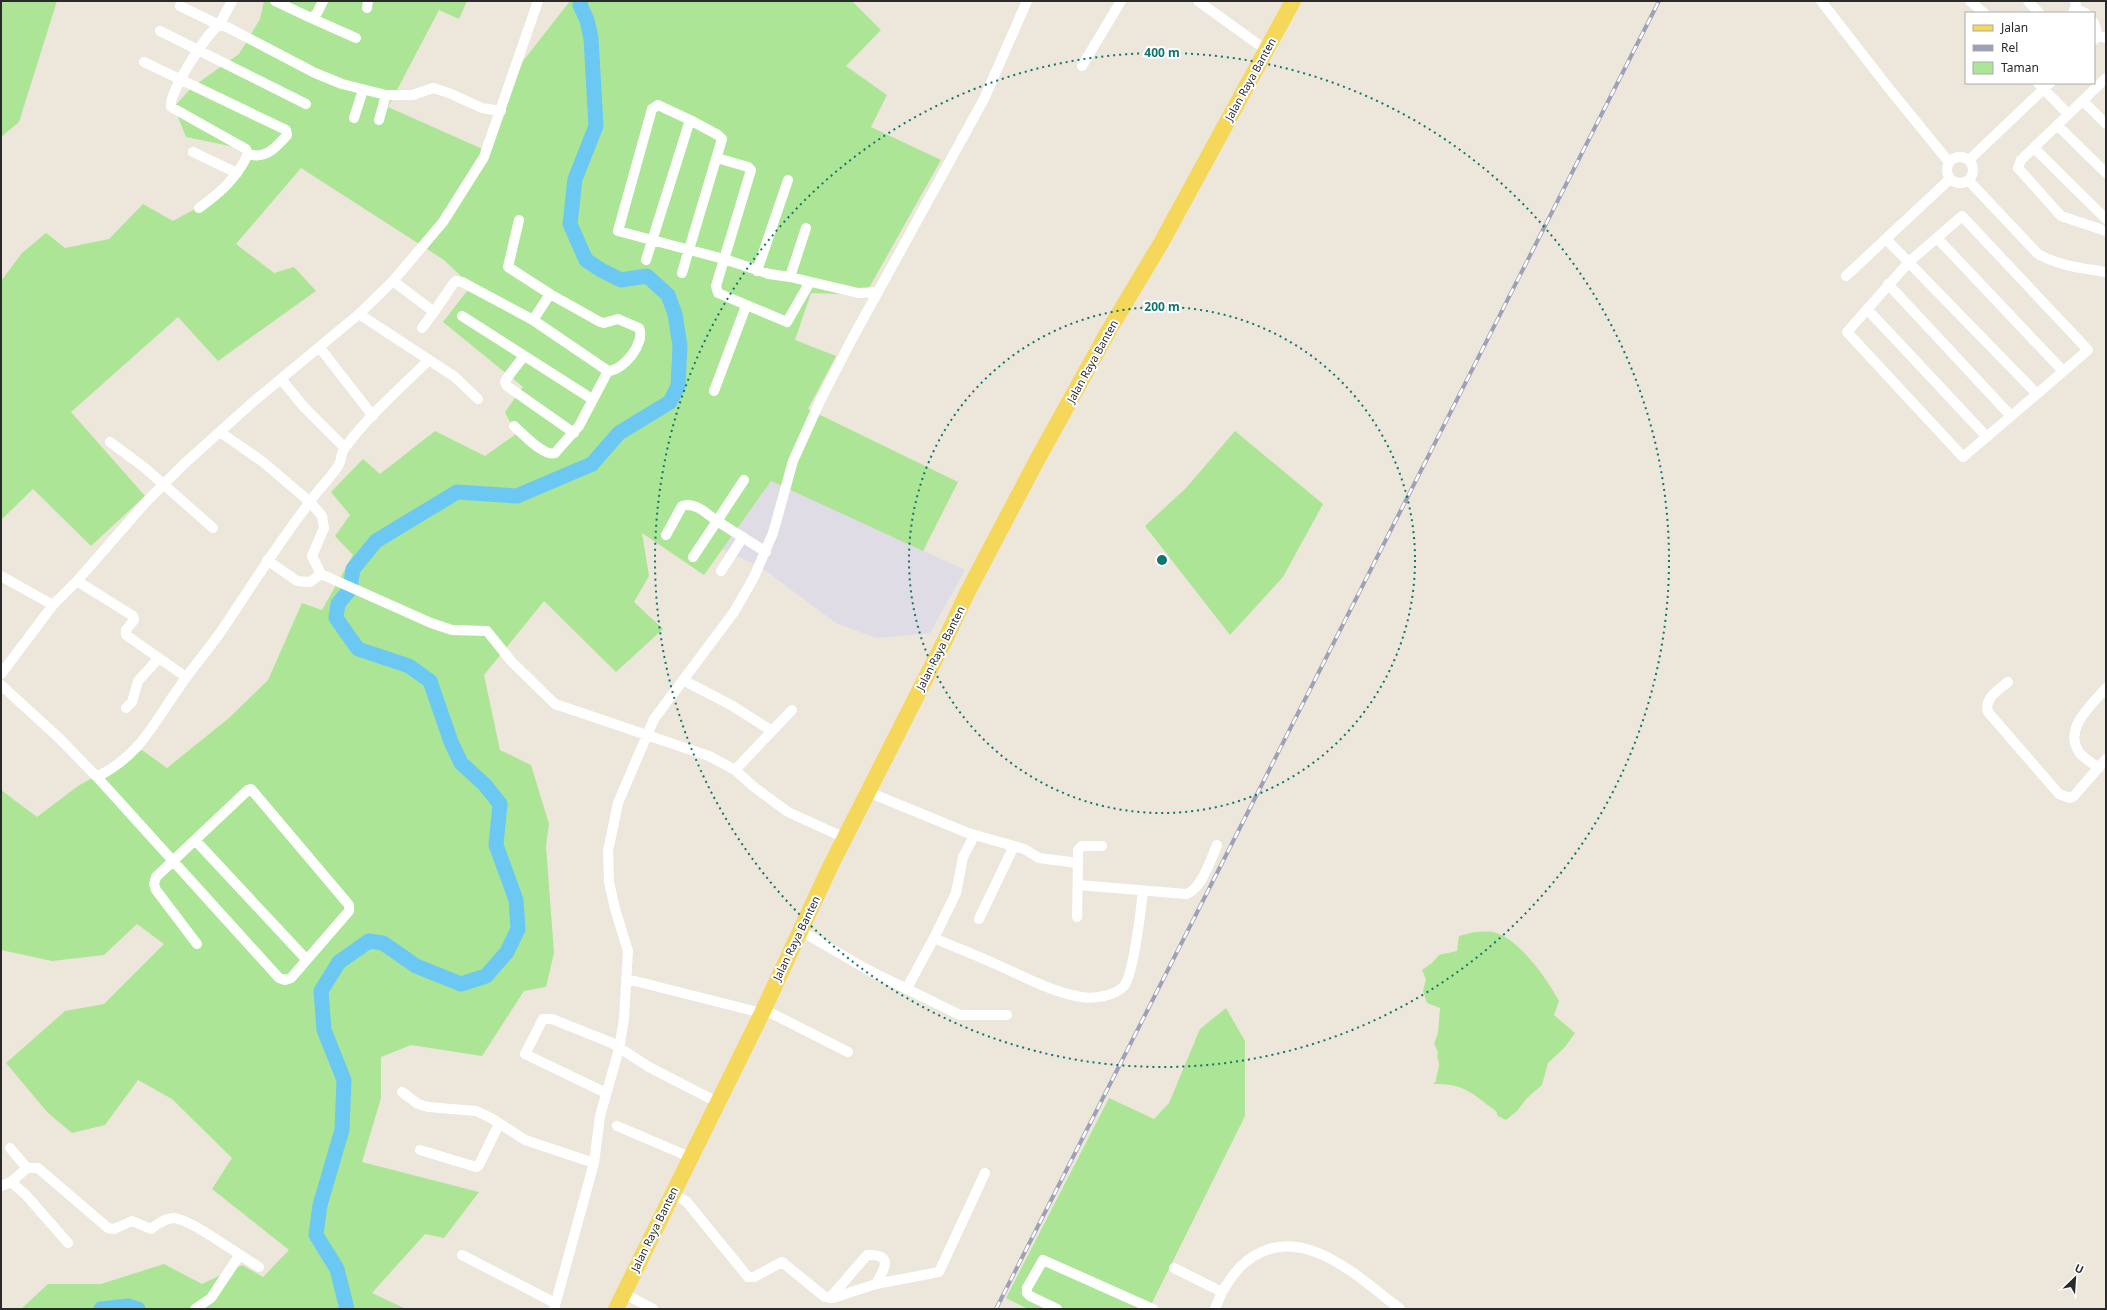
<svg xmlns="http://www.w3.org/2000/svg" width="2107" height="1310" viewBox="0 0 2107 1310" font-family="'Noto Sans',sans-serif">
	<rect width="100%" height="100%" fill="#ede6db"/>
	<path fill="#dfdce5" d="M771,481L965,570L930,633L876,638L836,623L762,568L722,549Z"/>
	<path fill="#ade596" d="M1,1H57L19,122L1,137Z
		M264,1H467L459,19L439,10L388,107L487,151L523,61L570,1H852L881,30L846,66L887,95L871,127L941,160L865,295L811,293L795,340L836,356L808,409L958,482L923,551L771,481L704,575L642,533L649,576L634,602L663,629L616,672L544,601L484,675L500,750L531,765L549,824L546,846L554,953L546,987L524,991L482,1056L411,1045L381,1057V1098L362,1162L479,1192L444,1238L425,1234L372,1293L406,1309H21L48,1284H101L164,1264L202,1284L242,1265L263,1277L289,1250L212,1189L232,1158L172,1099L138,1080L105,1125L72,1133L48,1113L6,1063L65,1011L104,1004L164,944L137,924L104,955L52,961L1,950V790L37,817L78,786L142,750L167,768L229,718L268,680L302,603L322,610L353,555L335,536L350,515L331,492L363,459L380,474L435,431L485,456L516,434L505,412L523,387L443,322L471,286L444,260L301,168L236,244L274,273L294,267L316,291L218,361L178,317L71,412L145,496L91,546L33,489L1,520V281L22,253L46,233L65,248L109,239L143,204L173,221L213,199L254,151L186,137L174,107L192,87L239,54L260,19Z
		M1235,431L1323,504L1283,577L1230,635L1145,526L1186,488Z
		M1475,932C1480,932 1488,931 1493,932C1519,938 1547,979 1559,1001L1554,1015L1575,1033L1565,1047L1548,1063L1542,1085L1526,1099L1517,1111L1506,1120L1498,1116L1496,1111C1472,1094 1465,1083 1433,1084L1436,1081C1436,1075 1439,1070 1439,1065C1439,1059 1436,1057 1438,1052L1434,1044L1438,1033L1440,1008L1427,1003L1423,991L1426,979L1422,970L1432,963L1439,955L1457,951L1459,936Z
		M1226,1008L1245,1041V1116L1149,1309H1028L1006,1298L1109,1098L1154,1119L1169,1103L1200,1029Z"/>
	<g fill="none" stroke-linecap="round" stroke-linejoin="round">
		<path stroke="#6bc8f2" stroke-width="15" d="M101,1309L128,1306L138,1309
			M347,1309L337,1269L316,1235L320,1205L342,1130L344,1080L324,1030L321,991L339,962L369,941L383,943L416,966L461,984L486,976L507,952L518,929L516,900L496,845L500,804L485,785L461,763L451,742L430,681L409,666L358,649L336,618L338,604L350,589L353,569L376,541L457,492L517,496L592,464L619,433L670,402L678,386L680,346L675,314L668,295L647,276L621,280L601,270L586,260L570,224L575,179L596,126L591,38L587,20L580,5L581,1"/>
		<path stroke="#fff" stroke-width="10" d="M275,1L311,18L317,13L323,1
			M1198,1L1266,50
			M1821,1L1891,91L1949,162
			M1970,1L1984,13
			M2028,1L2039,13
			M180,6L219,25L232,1
			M367,8L368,1
			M2075,9L2085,13
			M2073,13L2076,5L2075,1
			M311,18L356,38
			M2094,23L2098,36
			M160,31L306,104
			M2094,40L2098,36L2106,38
			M144,62L286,130L287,135C276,147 266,160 248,154
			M1082,66L1121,1
			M2106,78L2021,160L2018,168L2061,216L2106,231
			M2038,83L2068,114
			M2083,101L2106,124
			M354,118L363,90
			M379,120L386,95
			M690,120L658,105L652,109L618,231L724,259L769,274L790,277L858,293L878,292
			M2057,125L2106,173
			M2034,148L2106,219
			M193,152L237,173
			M1947 170a13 13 0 1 1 26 0a13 13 0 1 1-26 0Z
			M717,158L748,167L751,170L716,286L718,293L787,322L810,282
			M1969,160L2050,83
			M1969,181L2038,254C2059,266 2082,268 2106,272
			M199,208C220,193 237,178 248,154L246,149L171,107C168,93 207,33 219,25L227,27L315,73L342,84L386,95H413L433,88L449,93L482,108L501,111
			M1937,238L2063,371
			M1886,239L2037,394L2088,350L1962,216L1909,262L1847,332L1963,457L2037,394
			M646,260L690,120L718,135L722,139L682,273
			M757,271L788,180
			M1846,276L1950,179
			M790,277L806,228
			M393,281L434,312L453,284L456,281L462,282L533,320L608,371C623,371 646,343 639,328L618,319L604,323L600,322L550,294L508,267L519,220
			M1888,284L2011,416
			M1867,309L1987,437
			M359,314L455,377L478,399
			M462,316L592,399
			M533,320L550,294
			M422,328L434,312
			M320,348L373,416
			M524,356L507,378L505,382L507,386L574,433
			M281,379L303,406L345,448
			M714,391L746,306
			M514,426C523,434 544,457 555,453L579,426L608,371
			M110,442L145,468L213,528
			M744,480L717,521L766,552
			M666,535L682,506C694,501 707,514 717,521L693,557
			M267,560L297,581L310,582L321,574L431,623L452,630L487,631L511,661L555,704L709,756L735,770L754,787L788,812L845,838
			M721,571L743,537
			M321,574L312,556L324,528L322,516L310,502C318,489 330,479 338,466C342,461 340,455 344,449C368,416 400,388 429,360
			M1,576L53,605
			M77,581L133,616L134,620L126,630V635L186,677
			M1,674L53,605L77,581L146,502L184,464L253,402L359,314L393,281L443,222L484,157L538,1
			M683,680L731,705L772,731
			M2008,682C1998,690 1984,698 1988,712L2059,794L2070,798L2074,796L2106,759
			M1,685L59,738L97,777L279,978L285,980L291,978L349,911V905L251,789L248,790L195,840
			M126,708L132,702L138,681L158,659
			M2099,768C2092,763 2083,758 2079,752C2063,728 2092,705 2106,688
			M735,770L792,710
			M97,777C141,754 151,727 178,689C191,670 206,652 220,633C250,589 277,544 310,502L263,462L220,432
			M868,792L968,833L1024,849L1039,858L1078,863L1077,917
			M1078,863V850L1082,846H1102
			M1078,885L1186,894C1201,890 1211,859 1217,845
			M979,919L1014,846
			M801,931L868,970L960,1015H1007
			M934,938L956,893L963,857L974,836
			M197,944L156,890L154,884L156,877L195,840L306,959
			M627,979L762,1013
			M907,988L934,938C954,947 974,954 993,963C1021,975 1051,992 1081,997C1094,999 1115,996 1124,986C1134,974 1141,908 1143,891
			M763,1009L848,1052
			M402,1092L418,1104L428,1107L476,1111L491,1118L525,1140L594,1163
			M606,1093L525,1054L543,1019H552L612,1043L649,1067L717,1102
			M617,1126L690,1157
			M10,1148L27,1168L11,1182
			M420,1150L476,1167L479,1165L499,1124
			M27,1168H38L108,1228L114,1229L132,1221L151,1229C157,1224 164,1219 173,1218C190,1218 241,1257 259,1267
			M1,1186L11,1182L26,1195L68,1243
			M672,1194L686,1201L748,1277H754L782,1262L825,1297L833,1298L876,1284L939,1272L985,1173
			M462,1255L555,1303
			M1174,1268L1222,1292L1215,1309
			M1222,1292C1229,1281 1236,1269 1247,1261C1300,1219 1358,1277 1400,1309
			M623,1293L653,1309
			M830,1298L867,1255C894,1254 885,1269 876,1284
			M195,1309L211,1298L239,1256
			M554,1309L594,1163L600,1116L619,1049L624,1019L628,951L615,909L609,882L608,851L618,803L654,719L734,612L754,577L773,533L793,461L821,399L852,339L984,99L1027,1
			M1057,1309L1030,1296L1027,1293V1288L1043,1260L1153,1309"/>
		<path stroke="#f5d759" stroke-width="16" d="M616,1309L762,1013L830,867L948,634L967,593L1037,460L1109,330L1161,243L1293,1"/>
		<g stroke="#9ea0b5" stroke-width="4">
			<path id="rail" d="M996,1309L1659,1"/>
		</g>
		<use href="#rail" stroke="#fff" stroke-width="2.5" stroke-dasharray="8" stroke-linecap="butt"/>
	</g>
	<g fill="none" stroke="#0f766e" stroke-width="2" stroke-dasharray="2 4">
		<circle cx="1162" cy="560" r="253"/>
		<circle cx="1162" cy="560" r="507"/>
	</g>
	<g text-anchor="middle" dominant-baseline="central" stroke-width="4" stroke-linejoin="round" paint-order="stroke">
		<g font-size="11" fill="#2a2a2a" stroke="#fff">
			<text transform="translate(1250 79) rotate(-61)">Jalan Raya Banten</text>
			<text transform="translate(1092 361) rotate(-61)">Jalan Raya Banten</text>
			<text transform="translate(940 648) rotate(-63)">Jalan Raya Banten</text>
			<text transform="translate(796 938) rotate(-64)">Jalan Raya Banten</text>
			<text transform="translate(654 1229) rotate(-64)">Jalan Raya Banten</text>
		</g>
	</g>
	<circle cx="1162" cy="560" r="6" fill="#0f766e" stroke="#fff" stroke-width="2"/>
	<g font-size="12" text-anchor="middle" font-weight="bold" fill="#0f766e" stroke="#fff" stroke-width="4" stroke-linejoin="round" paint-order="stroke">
		<text x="1162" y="57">400 m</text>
		<text x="1162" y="311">200 m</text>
	</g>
	<rect width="2107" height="1310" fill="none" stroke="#2a2a2a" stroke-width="4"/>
	<rect x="1965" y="12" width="130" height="72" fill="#ffffff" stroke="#aaaaaa"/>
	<rect x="1973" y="25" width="20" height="6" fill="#f5d759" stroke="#aaaaaa"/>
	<text x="2001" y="32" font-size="12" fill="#2a2a2a">Jalan</text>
	<rect x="1973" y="45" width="20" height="6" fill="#9ea0b5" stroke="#aaaaaa"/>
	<text x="2001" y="52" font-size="12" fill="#2a2a2a">Rel</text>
	<rect x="1973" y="62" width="20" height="12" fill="#ade596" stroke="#aaaaaa"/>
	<text x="2001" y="72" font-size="12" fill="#2a2a2a">Taman</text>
	<g transform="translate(2075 1278) rotate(25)" stroke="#ffffff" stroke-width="3" paint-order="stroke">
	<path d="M0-3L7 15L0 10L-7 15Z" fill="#2a2a2a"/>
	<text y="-6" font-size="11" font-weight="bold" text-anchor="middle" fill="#2a2a2a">U</text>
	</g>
</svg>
